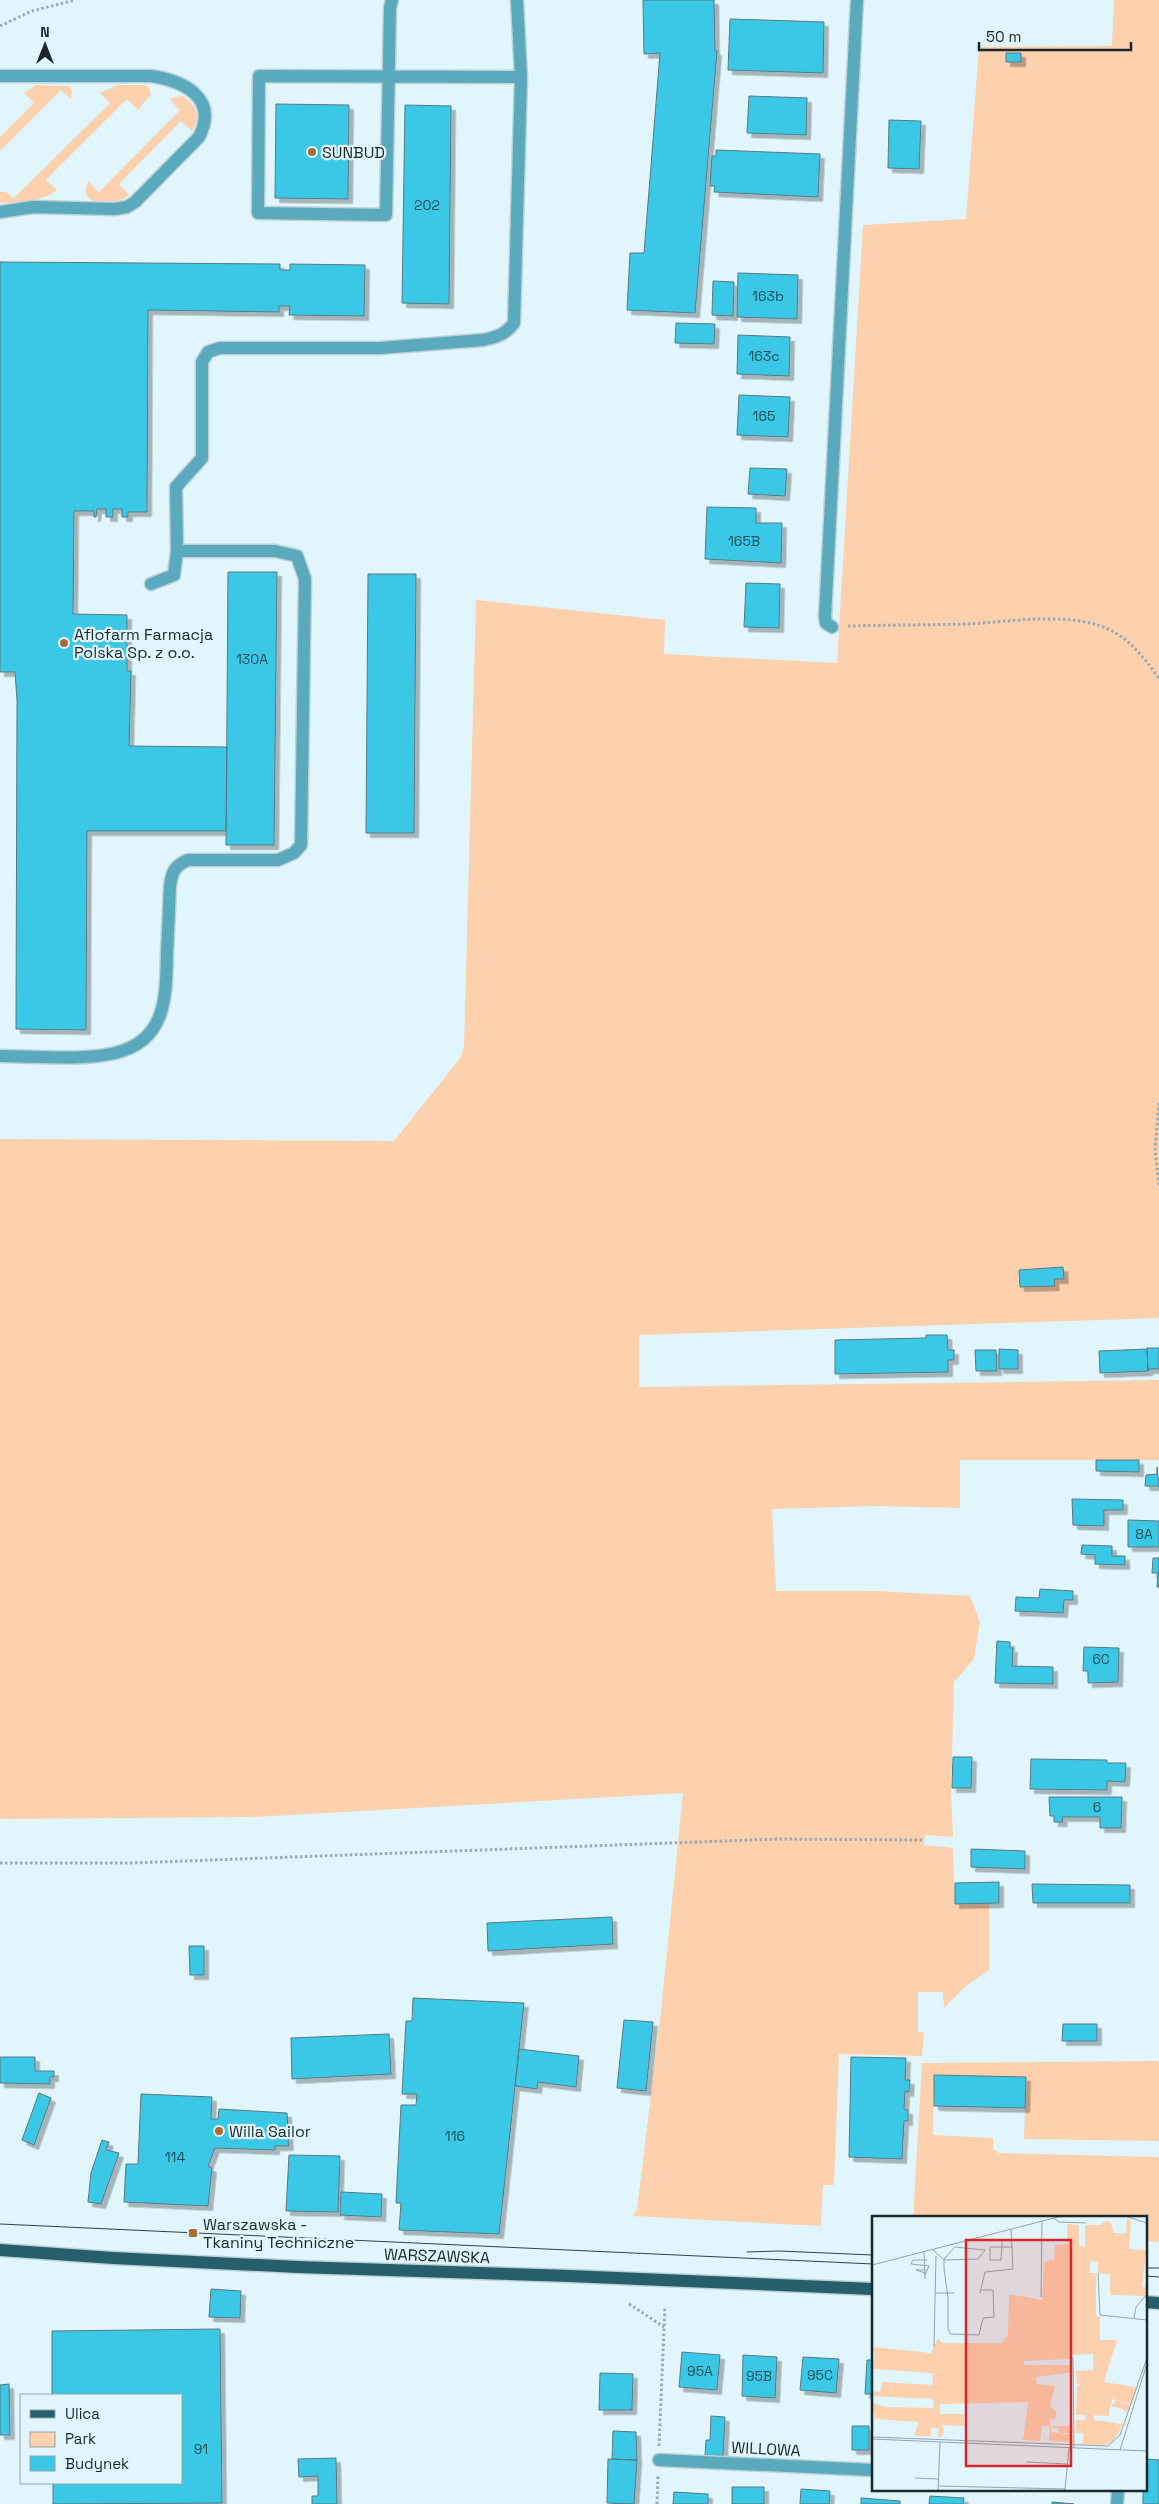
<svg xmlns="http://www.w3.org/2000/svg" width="1159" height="2504" viewBox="0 0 1159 2504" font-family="'Space Grotesk',sans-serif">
	<defs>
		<filter id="shadow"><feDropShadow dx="4.5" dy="4.5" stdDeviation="0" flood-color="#0004"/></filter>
	</defs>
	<rect width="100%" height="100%" fill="#e1f6fc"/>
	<path fill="#fdd0ae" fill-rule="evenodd" d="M1114,0H1159V1318L639,1335V1387L1159,1380V1460H960V1508L876,1506L772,1509L776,1591H876L970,1596L980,1622L974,1659L954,1682L951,1794L953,1837L925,1835L924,1845L953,1848L955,1904H989V1970L966,1986L944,2008L943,1992H918V2032H924L922,2056L839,2054L834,2185H823L821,2226L632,2216L637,2210L661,2011L683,1793L253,1817L0,1819V1139L394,1141L461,1057L464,1047L476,600L665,620L664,654L837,663L863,225L966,219L979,47L1112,46ZM1006,53H1021V62H1006Z
		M36,85L69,86L72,92L71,99L61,90L0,151V137L34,103L24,93Z
		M118,85H145L149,87L151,94L138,110L127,99L46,180L57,190C42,202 18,202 0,203V192H6L14,198L110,103L100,93Z
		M182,96C196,103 202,118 192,131L181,121L119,184L129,195C119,203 100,205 89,199L85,192L88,181L99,192L180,110L169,99Z
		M1159,2061V2141L1024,2139L1026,2077L934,2075L933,2135L993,2138V2149L999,2153L1159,2157V2242L1145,2241V2218H913L922,2063Z"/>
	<path fill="#3bc8e6" stroke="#587881" filter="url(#shadow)" d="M643,0H714L715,51H717L695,313L627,310L630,253H644L660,53L644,54Z
		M730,19L824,22L823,73L728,70Z
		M1006,53H1021V62H1006Z
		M749,96L807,98L806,135L747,133Z
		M276,104L349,105L348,199L275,198Z
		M405,105L451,106L449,304L402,303Z
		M889,120L921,121L919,169L888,168Z
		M716,150L820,154L818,197L714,192L715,186H710L712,156H716Z
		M0,262L280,264V270H290V264L365,265L364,316L289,315L290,306H279V312L148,310L147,512H128V517H122V509H113V517H106V509H97L96,517H94V511H74L73,614L127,615V671H131L129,746L227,747L226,831H87L86,1030L16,1029L17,700L15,672H0Z
		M738,273L798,275L797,319L737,317Z
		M713,281L734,282L733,316L712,315Z
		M676,323L715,324L714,344L675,343Z
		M738,335L790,337L789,376L737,374Z
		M739,395L790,397L788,437L737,435Z
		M750,468L787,469L785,496L748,494Z
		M707,507L756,508V523H782L781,563L705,559Z
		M228,572H277L274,845H226Z
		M368,574H416L414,833H366Z
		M746,583L780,584L779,628L744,627Z
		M1063,1267L1064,1279H1054L1055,1286L1020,1287L1019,1270Z
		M926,1335H947L948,1350H954V1360H948V1372L835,1374V1340L926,1338Z
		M1147,1348H1159V1369H1149L1148,1371Z
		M999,1349L1018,1350V1369H999Z
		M1147,1349L1148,1371L1100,1373L1099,1351Z
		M975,1350H996L997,1371H976Z
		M1096,1460H1139V1472L1096,1471Z
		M1157,1467L1159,1486H1145L1146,1475L1157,1474Z
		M1072,1499L1123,1500V1510H1104V1526L1073,1525Z
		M1128,1520L1159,1521V1547H1128Z
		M1082,1545L1112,1546V1556H1125V1565L1095,1564V1555L1081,1554Z
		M1153,1558H1159V1587H1157L1158,1573H1152Z
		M1040,1589L1073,1591V1600H1064L1063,1613L1015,1611L1016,1597L1039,1598Z
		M997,1641L1010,1642V1648H1013L1012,1666L1053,1667V1684L995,1683Z
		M1084,1647L1119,1648L1118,1682L1088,1683V1671H1083Z
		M953,1757H972L971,1788H952Z
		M1031,1759L1107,1760V1763H1126L1125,1782L1107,1781V1790L1030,1789Z
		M1049,1797H1122L1121,1828H1100V1817H1062L1063,1822H1054V1816H1050Z
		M971,1849L1025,1851V1869L971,1867Z
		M999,1882V1903L955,1904V1883Z
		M1032,1884L1130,1885V1903H1033Z
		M612,1917L613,1944L488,1951L487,1923Z
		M189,1946H204V1975H190Z
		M413,1998L524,2003L499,2234L399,2230L401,2203H396L401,2105H416L417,2094H402L406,2021H412Z
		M624,2020L653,2022L646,2091L617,2088Z
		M1063,2024H1097V2041H1062Z
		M389,2034L391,2074L292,2079L291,2038Z
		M519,2049L579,2056L576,2087L538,2082L537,2089L515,2086Z
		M0,2057H35V2071H54V2077H50V2084L0,2083Z
		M851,2057L906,2058L905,2080H910L909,2092L905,2091L904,2109L908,2110V2121H904L902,2159L849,2157Z
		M934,2075L1026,2077L1025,2108L934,2106Z
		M39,2093L51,2098L34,2145L22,2140Z
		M141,2094L212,2097L211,2119H218L219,2109L287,2113L289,2146H275V2150L215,2148L208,2166L212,2168L208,2206L124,2202L126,2164H138Z
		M102,2140L109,2142L106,2150L119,2153L101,2204L88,2202L91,2173Z
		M289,2155L340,2156L338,2212L286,2211Z
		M341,2192L382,2194L381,2217L340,2215Z
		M211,2289L241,2291L240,2318L209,2317Z
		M220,2329L222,2503L53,2504V2483H181V2395H52V2331Z
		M682,2352L720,2355L717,2390L679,2387Z
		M743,2355L777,2357L775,2398L742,2396Z
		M803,2357L839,2359L836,2393L800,2390Z
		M867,2360H873V2394H865Z
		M600,2373L633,2374L632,2410H599Z
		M9,2384L10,2435H0V2385Z
		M711,2416L725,2417L723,2456L705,2455L706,2440H710Z
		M852,2426H869V2450H852Z
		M613,2431L636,2432L637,2460L612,2459Z
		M336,2458L337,2504H312V2496H318V2476L299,2477L298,2459Z
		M608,2459L637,2460L634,2504L607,2503Z
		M1145,2459L1159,2460V2504H1143V2490H1145Z
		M732,2487H764V2504H732Z
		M801,2489L830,2491L829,2504H800Z
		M674,2492L708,2494V2504H673Z
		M930,2496L964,2498L963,2504H929Z
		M861,2498L900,2501V2504H861Z
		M1052,2502L1074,2504H1052Z"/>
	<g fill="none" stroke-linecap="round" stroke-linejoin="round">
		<g stroke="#bdd1d7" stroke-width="15">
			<path id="minor" d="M392,0L390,8L386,215L258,213L259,76L521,77
				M0,76H151C184,81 219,98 199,137L135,202L127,207L115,209L33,207L0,212
				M151,584L174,575L177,551L176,487L202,458V362L208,352L220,348H380L483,340C497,337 506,334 514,323L521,77L517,0
				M832,627L826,623L825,617L857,0
				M0,1056C35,1056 81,1061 115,1053C166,1041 166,998 167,955C168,932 169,909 170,886C172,872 174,866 188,860H278L294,853L301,845L305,579L297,556L275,551H177
				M659,2460L873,2470
				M1117,2504L1118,2490"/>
		</g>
		<g stroke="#bdd1d7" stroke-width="15">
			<path id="major" d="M0,2250L113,2258L298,2267L570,2276L873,2289
				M1145,2302L1159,2303"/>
		</g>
		<path stroke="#99abb1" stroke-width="3" stroke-dasharray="2.5 2.5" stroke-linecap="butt" d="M0,26L32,11L75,0
			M848,626C888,625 927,625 967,624C1010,622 1076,610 1114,632C1133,643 1147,661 1159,679
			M1159,1103L1155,1150L1159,1185
			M0,1863H131L778,1839L924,1840
			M629,2304L664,2327
			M659,2446L665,2306
			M657,2504L658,2475"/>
		<use href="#minor" stroke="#5aa9bc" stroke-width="12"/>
		<use href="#major" stroke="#265e6c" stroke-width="12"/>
		<path stroke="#314044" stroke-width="1" d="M0,2224L873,2264
			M747,2252L779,2251L873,2255
			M1145,2268H1159
			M1145,2276L1159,2277"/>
	</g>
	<g fill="#ab6c33" stroke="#e1f6fc" stroke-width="2">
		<circle cx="312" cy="152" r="5"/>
		<circle cx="64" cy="643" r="5"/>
		<circle cx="219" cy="2131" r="5"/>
		<rect x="188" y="2228" width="10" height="10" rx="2.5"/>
	</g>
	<g text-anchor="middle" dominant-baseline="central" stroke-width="4.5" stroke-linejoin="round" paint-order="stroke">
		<g font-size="14" fill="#22505a">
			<text x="427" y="205">202</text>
			<text x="768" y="296">163b</text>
			<text x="764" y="356">163c</text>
			<text x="764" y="416">165</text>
			<text x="744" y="541">165B</text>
			<text x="252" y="659">130A</text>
			<text x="1144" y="1534">8A</text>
			<text x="1101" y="1659">6C</text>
			<text x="1097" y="1807">6</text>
			<text x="455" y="2136">116</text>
			<text x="175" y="2157">114</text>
			<text x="700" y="2371">95A</text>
			<text x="820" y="2375">95C</text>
			<text x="759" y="2376">95B</text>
			<text x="201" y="2449">91</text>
		</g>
		<g font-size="16" fill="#1a282c" stroke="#e1f6fc" text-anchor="start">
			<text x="322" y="152">SUNBUD</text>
			<text x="74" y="634">Aflofarm Farmacja<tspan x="74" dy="18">Polska Sp. z o.o.</tspan></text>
			<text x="229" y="2131">Willa Sailor</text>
			<text x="203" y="2224">Warszawska -<tspan x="203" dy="18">Tkaniny Techniczne</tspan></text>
		</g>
		<g font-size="16" fill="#1a282c" stroke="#e1f6fc">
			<text transform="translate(437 2256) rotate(2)">WARSZAWSKA</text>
			<text transform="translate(766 2449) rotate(3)">WILLOWA</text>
		</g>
	</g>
	<g transform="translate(872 2216)">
		<rect width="275" height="275" fill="#e1f6fc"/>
		<path d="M255,3L259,4L257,33L274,34L275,29L270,71H275V80L238,79V58L226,57V45L218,46V57H224V100H228V124H245L232,166L264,171L259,188L240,183L239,190L244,184L258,189L256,196L254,193L255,200L251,193L238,190L237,200L222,199V204L251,208L241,226L232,229L204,228L211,227V217H204V204H213V199H204L205,169L211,168H205L204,155L221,154V138L199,139L200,143L152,145V149H200L201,156L164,161L165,168L183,170L178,190L184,196V202L177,204L178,210H170L168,225L151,224L156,186L68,188V198H92V210L69,209L72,212L70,221H66L67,213L63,212H59V220H42L47,206L3,203L0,187L14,191L62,192L61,183L0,180V175L8,176L10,166L61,169L60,157L3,153L1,155L3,138L0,131L59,137L66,122L71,127H130L136,119L137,78L170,84L172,45L182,44L183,29L195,28V8L207,9V29L213,31V9H230L231,6L238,5L242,17H254ZM178,210H201V217H187V212L179,211V216L201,219V226L177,225Z" fill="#fdd0ae"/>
		<path fill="none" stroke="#91a4a9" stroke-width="1" d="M253,0L275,7M182,2L187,6L214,7M130,24V31L129,44H118V31H141M60,33L72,44L106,43L113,34L83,31L72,43V53L76,81V113L78,118L107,119L111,102L122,101L121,74H110M52,35L53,63M0,49L190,0M53,57L44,54H54M226,57L228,99L275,104M53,59L57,50L39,48L41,44H55M64,77H82M108,77L113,56L141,53L139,13M169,81L170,5M262,102L264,91L275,78M62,131L64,40M201,141L202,232M0,221L236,230L248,219L275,142M0,223L275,235M248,234L275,147M154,246L195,248M43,262L66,263M66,270L193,273M193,274L197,232M66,275L68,226"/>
		<path fill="#d62828" fill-opacity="0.15" stroke="#d62828" stroke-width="2.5" d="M94,24H199V250H94Z"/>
		<rect width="275" height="275" fill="none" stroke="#1a282c" stroke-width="2.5"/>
	</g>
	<rect x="20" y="2394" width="162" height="90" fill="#e1f6fc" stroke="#91a4a9"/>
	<rect x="30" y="2410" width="25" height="8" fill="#265e6c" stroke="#91a4a9"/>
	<text x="65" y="2419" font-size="15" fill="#1a282c">Ulica</text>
	<rect x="30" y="2432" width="25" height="15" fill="#fdd0ae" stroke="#91a4a9"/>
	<text x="65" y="2444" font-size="15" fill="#1a282c">Park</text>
	<rect x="30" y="2456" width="25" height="15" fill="#3bc8e6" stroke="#91a4a9"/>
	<text x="65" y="2469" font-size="15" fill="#1a282c">Budynek</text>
	<g transform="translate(45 45)" stroke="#e1f6fc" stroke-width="4" paint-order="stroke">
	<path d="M0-4L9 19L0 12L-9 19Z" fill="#1a282c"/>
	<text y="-8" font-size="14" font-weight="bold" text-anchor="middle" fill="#1a282c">N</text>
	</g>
	<path d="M979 42v8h152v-8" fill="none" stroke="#1a282c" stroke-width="2.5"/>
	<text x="986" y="42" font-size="15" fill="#1a282c" stroke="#e1f6fc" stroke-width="4" paint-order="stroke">50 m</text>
</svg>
